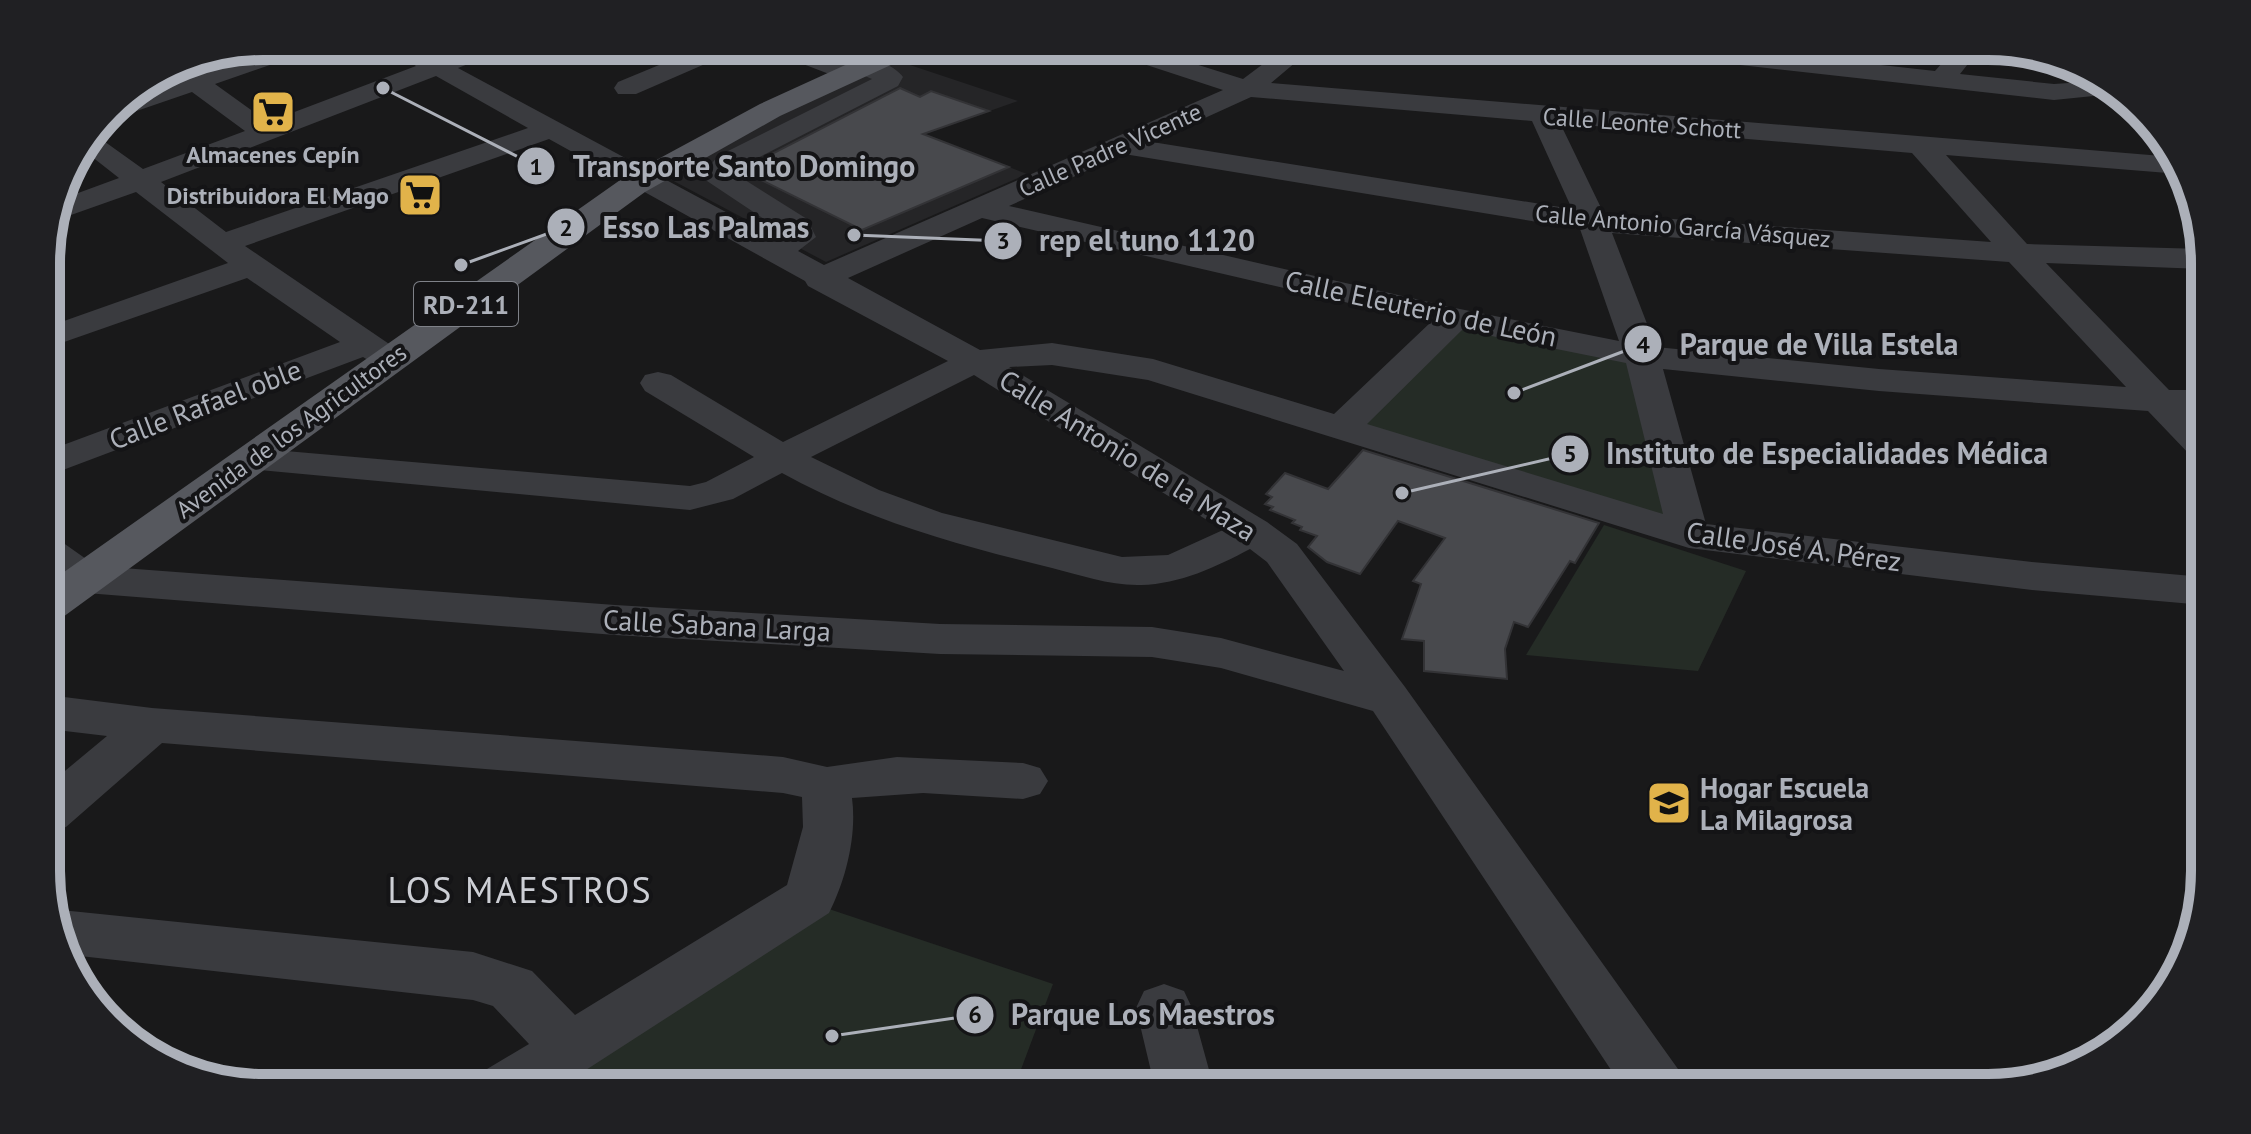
<svg xmlns="http://www.w3.org/2000/svg" width="2251" height="1134" viewBox="0 0 2251 1134" font-family="'PT Sans',sans-serif">
	<rect width="100%" height="100%" fill="#19191a"/>
	<path fill="#252527" d="M892,59L1018,101L924,134L1027,174L826,262L666,177L730,139Z"/>
	<path fill="#252c26" d="M1455,318L1636,358L1674,523L1351,427Z
		M1604,525L1746,571L1698,671L1526,655Z
		M823,907L1053,984L1014,1088H555Z"/>
	<path fill="#48494d" stroke="#333336" stroke-width="2" d="M900,88L920,97L931,91L989,111L923,134L1009,167L862,230L741,170Z
		M1363,450L1599,523L1575,563L1570,561L1528,627L1514,622L1505,649L1507,679L1424,671V641L1402,639L1421,584L1413,581L1445,538L1398,521L1360,574L1327,562L1308,547L1317,536L1300,530L1302,527L1292,523L1295,520L1270,510L1273,507L1265,504L1272,497L1266,494L1285,473L1328,489Z"/>
	<g fill="none" stroke-linecap="round" stroke-linejoin="round">
		<path fill="#3a3b3f" fill-rule="evenodd" d="M276,46H313L310,51L215,84L268,122L416,66L387,46H418L439,57L469,46H504L501,51L458,68L774,238L783,234L782,231L707,181L702,175L718,156L872,79L858,73L855,77H837L769,51L766,46H801L850,64L853,60C868,56 894,64 903,77L898,86L738,168L734,173L807,219L816,237L798,251L824,265L1223,90L1104,51L1101,46H1138L1243,79L1287,46H1315L1271,83L2174,157L2180,174L1946,155L2027,244L2203,249V269L2046,263L2169,390H2204V412H2190L2204,426V459L2191,456L2148,411L1879,391L1663,369L1706,524L2032,562L2204,577V605L2032,590L1689,548L1148,380L1052,365L1009,367L1267,522L1297,544L1405,687L1678,1069L1686,1088H1623L1373,711L1221,668L1152,657L940,654L615,635L86,593L71,589L47,571V538L62,542L96,566L615,605L940,624L1152,627L1221,638L1344,671L1267,562L1250,549C1216,567 1180,584 1141,585C1111,586 1080,575 1052,568C957,545 867,520 782,473L733,499L690,510L238,468L233,460L238,452L252,448L690,486L706,482L754,457L645,391L640,383L645,375L658,372L671,375L783,442L948,361L808,286L805,281L549,139L245,246L401,352L407,359L401,366C385,371 377,366 363,357L47,476V451L340,342L247,278L47,348V327L228,263L136,192L54,221L59,200L119,178L82,149L94,134L143,169L245,131L192,92L122,116L107,117L125,97L176,80L166,71L180,62L199,72ZM436,76L528,128L226,232L161,182ZM1251,97L1532,121L1572,209L1152,142ZM1560,123L1912,153L1991,242L1604,214ZM1124,154L1580,229L1619,341L1455,308L1009,206ZM982,218L1431,322L1334,414L1153,359L1052,343L980,350L848,278ZM1612,233L2009,262L2126,387L1879,369L1656,347ZM1462,330L1626,363L1663,514L1367,424ZM974,375L1223,530L1168,555L1122,557L942,513L879,490L811,457Z
			M705,46H738L735,51L636,94H618L614,88L618,82Z
			M1593,46H1710L1935,71L1957,46H1982L1960,74L2054,84L2098,81L2113,94L2054,100L1705,61L1605,53L1596,51Z
			M48,695L152,708L783,757L827,767L897,757L1023,763L1040,768L1048,781L1040,794L1023,799L923,793L852,798C857,835 846,880 829,913L558,1088H478L487,1069L529,1044L493,1006L473,1000L71,955L53,912L61,910L473,952L532,971L575,1015L787,885L803,827L802,797L783,793L162,743L66,827L48,832V785L107,736L48,729Z
			M1164,984L1184,991L1192,1008L1214,1088H1155L1136,1008L1144,991Z"/>
		<path fill="#56585e" fill-rule="evenodd" d="M887,46H923L919,52L780,116L645,192L63,617L47,621V584L623,178L760,104Z"/>
	</g>
	<defs>
		<g id="supermarket-square" transform="scale(2.3)"><rect x="-9" y="-9" width="18" height="18" rx="4" fill="#e1b34a" stroke="#141416"/><path d="M-6-5.5h2.5l.6 2H6L4.5 2H-2.5L-4.4-4H-6ZM-1.5 3.2a1.3 1.3 0 1 0 .1 0ZM3 3.2a1.3 1.3 0 1 0 .1 0Z" fill="#111"/></g>
		<g id="school-square" transform="scale(2.3)"><rect x="-9" y="-9" width="18" height="18" rx="4" fill="#e1b34a" stroke="#141416"/><path d="M0-5L7-2L0 1L-7-2ZM-4 1L0 2.5L4 1V4Q0 6-4 4Z" fill="#111"/></g>
	</defs>
	<g fill-rule="evenodd">
		<use href="#supermarket-square" x="273" y="112"/>
		<use href="#supermarket-square" x="420" y="195"/>
		<use href="#school-square" x="1669" y="803"/>
	</g>
	<g text-anchor="middle" dominant-baseline="central" stroke-width="8" stroke-linejoin="round" paint-order="stroke">
		<g font-size="24" fill="#acb0b9" stroke="#141416">
			<text transform="translate(1642 123) rotate(4)">Calle Leonte Schott</text>
			<text transform="translate(1110 150) rotate(-24)">Calle Padre Vicente</text>
			<text transform="translate(1683 226) rotate(5)">Calle Antonio García Vásquez</text>
			<text transform="translate(291 431) rotate(-36)">Avenida de los Agricultores</text>
		</g>
		<g font-size="24" font-weight="bold" fill="#acb0b9" stroke="#141416">
			<text x="273" y="154">Almacenes Cepín</text>
			<text x="389" y="195" text-anchor="end">Distribuidora El Mago</text>
		</g>
		<rect fill="#141416" stroke="#7e8188" stroke-width="2" x="414" y="282" width="104" height="44" rx="6"/>
		<g font-size="26" font-weight="bold" fill="#acb0b9">
			<text x="466" y="304">RD-211</text>
		</g>
		<g font-size="28" fill="#acb0b9" stroke="#141416">
			<text transform="translate(1421 308) rotate(12)">Calle Eleuterio de León</text>
			<text transform="translate(205 404) rotate(-21)">Calle Rafael oble</text>
			<text transform="translate(1128 455) rotate(32)">Calle Antonio de la Maza</text>
			<text transform="translate(1794 546) rotate(8)">Calle José A. Pérez</text>
			<text transform="translate(717 625) rotate(3)">Calle Sabana Larga</text>
		</g>
		<g font-size="28" font-weight="bold" fill="#acb0b9" stroke="#141416" text-anchor="start">
			<text x="1700" y="787">Hogar Escuela<tspan x="1700" dy="32">La Milagrosa</tspan></text>
		</g>
		<g font-size="36" letter-spacing="2" fill="#cdcfd5" stroke="#141416">
			<text x="520" y="889">LOS MAESTROS</text>
		</g>
	</g>
	<path d="M0 0H2251V1134H0ZM263 60H1988A203 203 0 0 1 2191 263V871A203 203 0 0 1 1988 1074H263A203 203 0 0 1 60 871V263A203 203 0 0 1 263 60Z" fill="#202023" fill-rule="evenodd"/>
	<path fill="none" stroke="#acb0b9" stroke-width="10" d="M263 60H1988A203 203 0 0 1 2191 263V871A203 203 0 0 1 1988 1074H263A203 203 0 0 1 60 871V263A203 203 0 0 1 263 60Z"/>
	<path fill="none" stroke="#acb0b9" stroke-width="3" d="M383 88L536 166M461 265L566 227M854 235L1003 241M1514 393L1643 344M1402 493L1570 454M832 1036L975 1015"/>
	<g fill="#acb0b9" stroke="#141416" stroke-width="3">
		<circle cx="383" cy="88" r="8"/>
		<circle cx="461" cy="265" r="8"/>
		<circle cx="854" cy="235" r="8"/>
		<circle cx="1514" cy="393" r="8"/>
		<circle cx="1402" cy="493" r="8"/>
		<circle cx="832" cy="1036" r="8"/>
		<circle cx="536" cy="166" r="20"/>
		<circle cx="566" cy="227" r="20"/>
		<circle cx="1003" cy="241" r="20"/>
		<circle cx="1643" cy="344" r="20"/>
		<circle cx="1570" cy="454" r="20"/>
		<circle cx="975" cy="1015" r="20"/>
	</g>
	<g font-size="24" text-anchor="middle" font-weight="bold" fill="#111">
		<text x="536" y="175">1</text>
		<text x="566" y="236">2</text>
		<text x="1003" y="249">3</text>
		<text x="1643" y="353">4</text>
		<text x="1570" y="462">5</text>
		<text x="975" y="1023">6</text>
	</g>
	<g font-size="30" text-anchor="middle" font-weight="bold" fill="#acb0b9" stroke="#141416" stroke-width="8" stroke-linejoin="round" paint-order="stroke">
		<text x="744" y="177">Transporte Santo Domingo</text>
		<text x="706" y="238">Esso Las Palmas</text>
		<text x="1147" y="251">rep el tuno 1120</text>
		<text x="1819" y="355">Parque de Villa Estela</text>
		<text x="1827" y="464">Instituto de Especialidades Médica</text>
		<text x="1143" y="1025">Parque Los Maestros</text>
	</g>
</svg>
